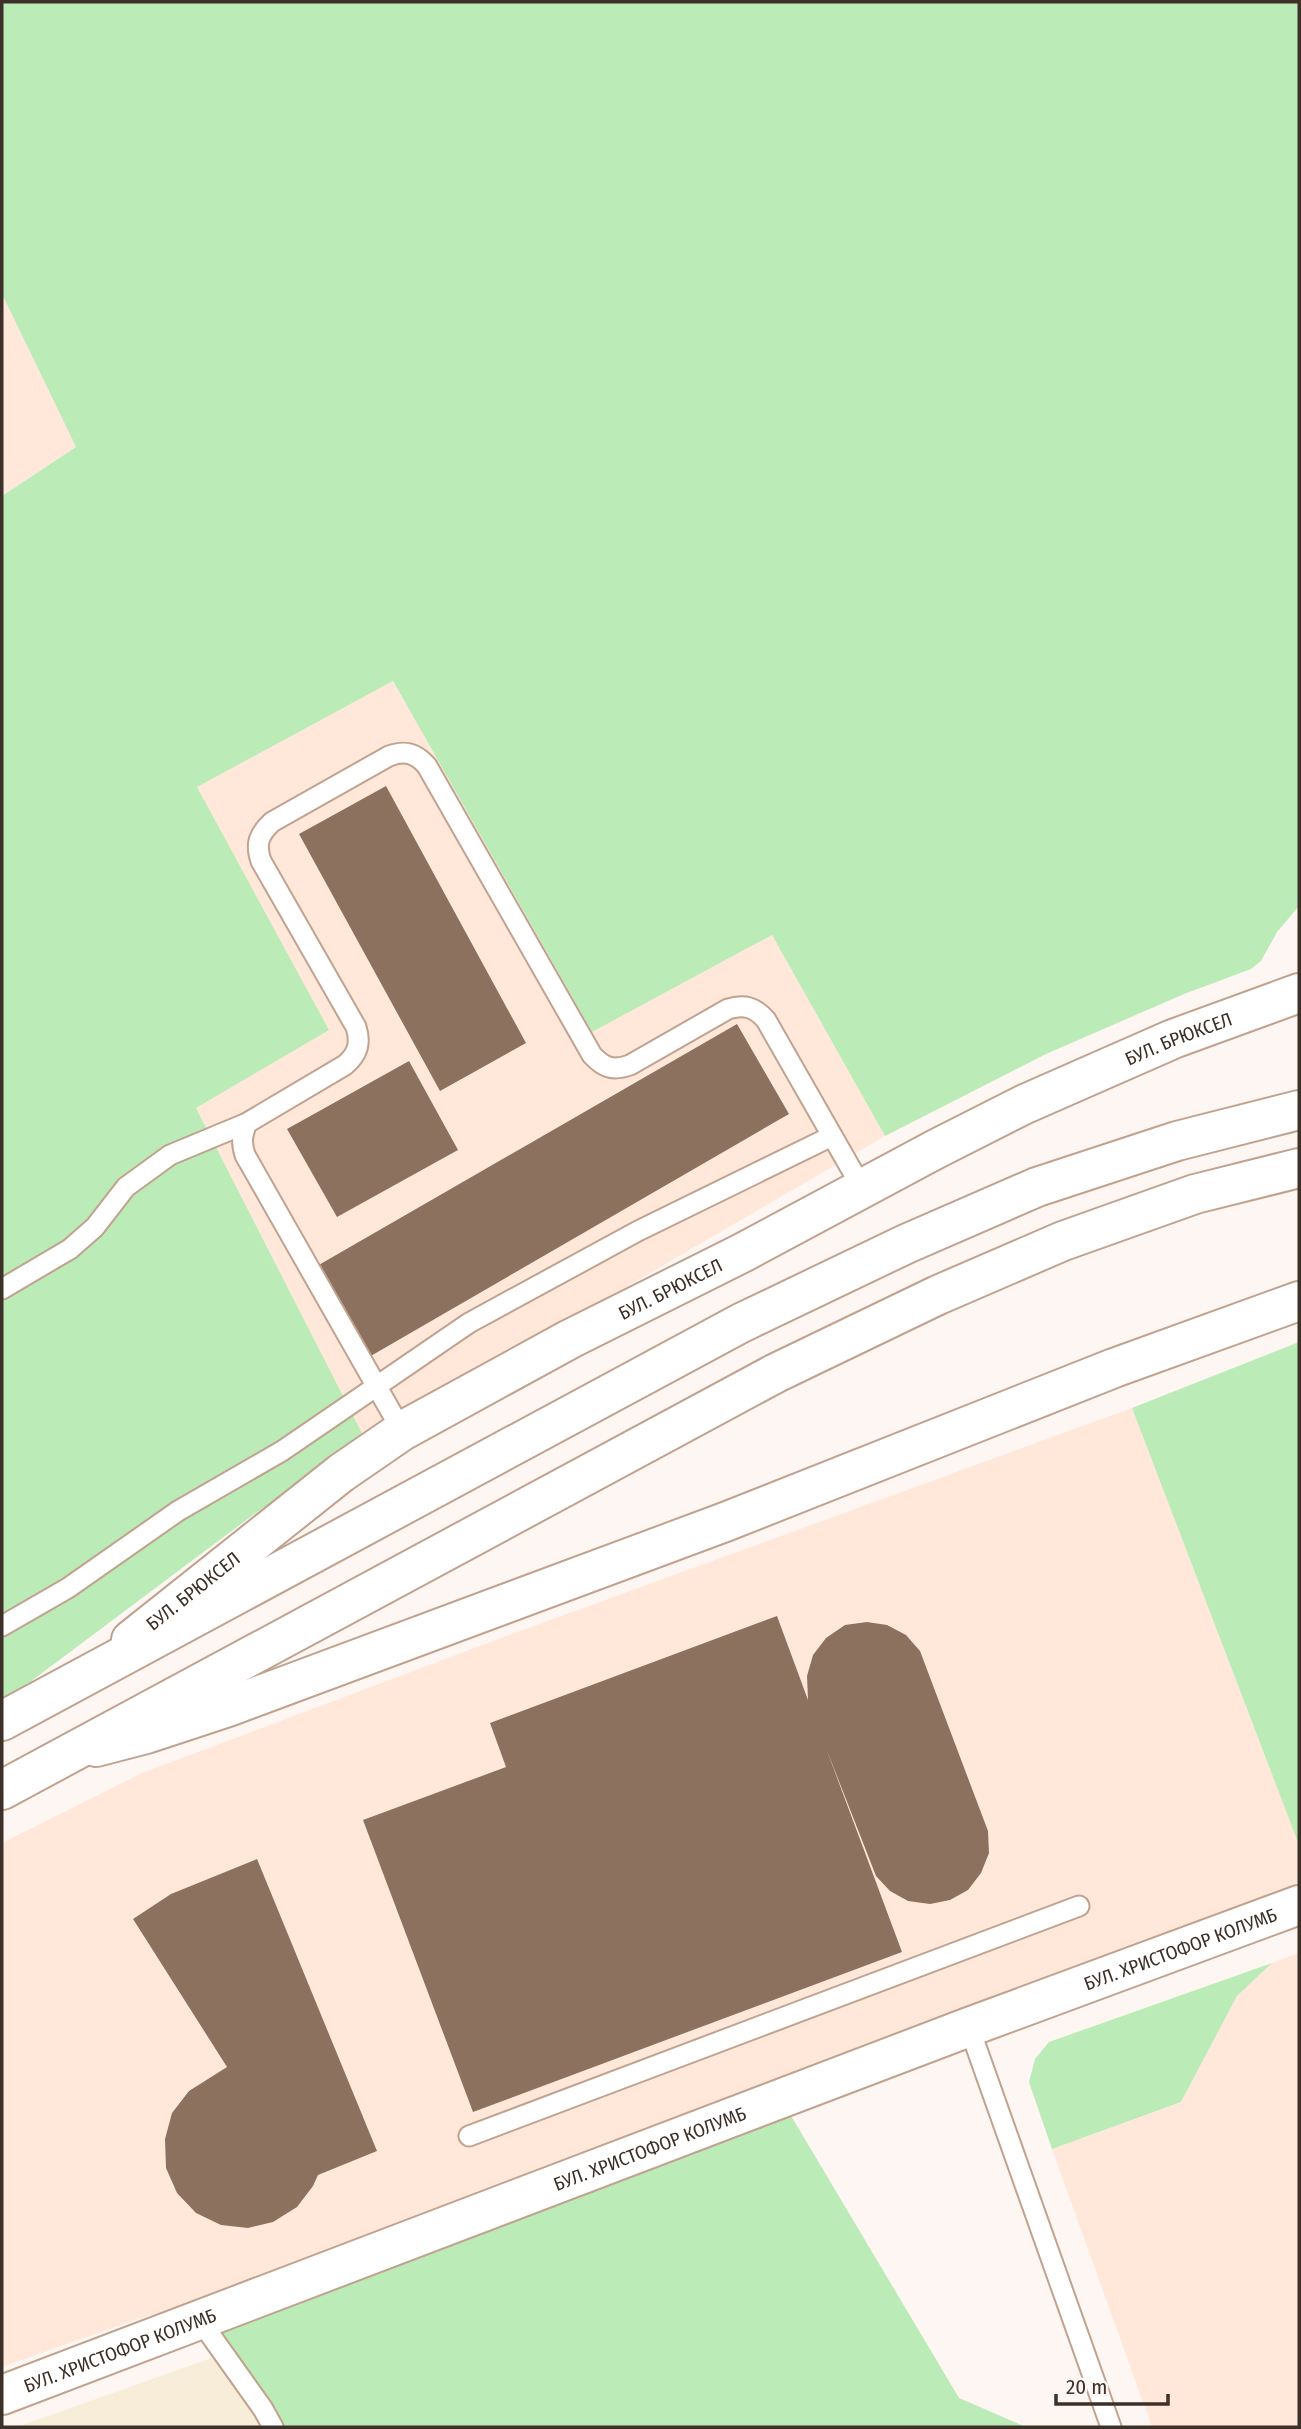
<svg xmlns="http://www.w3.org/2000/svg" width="1301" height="2429" viewBox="0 0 1301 2429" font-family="'Fira Sans Condensed',sans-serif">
	<rect width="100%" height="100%" fill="#fdf6f2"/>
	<path fill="#ffe8d9" d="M2,294L76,447L2,496Z
		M393,681L592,1032L772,935L885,1136L365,1439L196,1108L328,1030L197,787Z
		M1132,1408L1299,1845V1905L199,2319L149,2315L2,2367V1843L142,1773L485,1644Z
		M1299,1953V2427H1152L1052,2149L1181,2102L1237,1996L1272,1963Z"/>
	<path fill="#f7edd8" d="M223,2354L273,2427H17Z"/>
	<path fill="#bbebb7" d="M2,2H1299V906L1277,932L1261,961L1251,969L1184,994L1046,1054L885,1136L772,935L592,1032L393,681L197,787L329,1030L196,1108L365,1439L257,1512L30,1682L2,1698V496L76,447L2,294Z
		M1299,1342V1845L1132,1408Z
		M1272,1963L1237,1996L1181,2102L1052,2149L1029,2082L1035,2059L1049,2042Z
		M781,2099L959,2398L1026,2427H273L199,2319Z"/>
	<path fill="#8d715f" d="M386,786L526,1043L440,1091L299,834Z
		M737,1024L789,1114L369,1357L317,1266Z
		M409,1061L458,1150L337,1217L287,1129Z
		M777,1616L808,1700L807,1676L813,1655L826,1638L845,1625L867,1622L887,1625L906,1635L920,1651L988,1831L989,1853L981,1873L968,1890L950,1900L930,1904L908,1901L890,1891L876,1876L826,1748L902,1952L473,2112L363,1820L506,1767L490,1723Z
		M257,1859L377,2151L318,2175L313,2186L297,2207L273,2222L248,2228L221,2225L196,2213L177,2193L166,2168L165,2139L172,2113L189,2091L227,2067L133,1919L171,1894Z"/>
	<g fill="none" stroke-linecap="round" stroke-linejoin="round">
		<g stroke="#c0a28f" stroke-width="23">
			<path id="lane" d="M2,1289L70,1249L95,1227L126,1187L170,1155L247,1123
				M402,1431L245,1155C241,1142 242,1135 247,1123L345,1065C358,1054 361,1043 356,1027L261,861C255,844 259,834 272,822L389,756C405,750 416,753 427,766L592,1055C604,1068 613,1071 630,1065L728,1009C744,1004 755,1007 766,1020L862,1188
				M2,1626L68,1588L178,1511L282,1451L469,1323L638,1231L832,1136
				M969,2027L1111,2427
				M469,2136L1079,1906
				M199,2319L263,2409L273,2427"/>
		</g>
		<g stroke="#c0a28f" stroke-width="42">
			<g id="secondary">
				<path id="s1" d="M131,1640L341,1473L402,1431L570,1339L742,1253L936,1149L1025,1104L1173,1039L1299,993"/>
				<path d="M96,1747L146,1734L228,1707L725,1522L1114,1368L1299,1301"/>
				<path id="s2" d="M2,2395L969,2027L1299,1905"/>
			</g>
		</g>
		<g stroke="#c0a28f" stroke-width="42">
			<path id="primary" d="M2,1721L741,1323L906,1244L1037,1187L1177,1141L1299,1110
				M2,1790L776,1373L938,1295L1063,1241L1195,1194L1299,1168"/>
		</g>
		<use href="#lane" stroke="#fff" stroke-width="19"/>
		<use href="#secondary" stroke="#fff" stroke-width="38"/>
		<use href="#primary" stroke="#fff" stroke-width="38"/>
	</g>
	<g text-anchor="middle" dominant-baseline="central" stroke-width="7" stroke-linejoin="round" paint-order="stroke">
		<g font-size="19" fill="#3c3028" stroke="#fdf6f2">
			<text stroke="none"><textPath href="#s1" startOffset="1213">БУЛ. БРЮКСЕЛ</textPath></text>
			<text stroke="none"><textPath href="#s1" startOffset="646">БУЛ. БРЮКСЕЛ</textPath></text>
			<text stroke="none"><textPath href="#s1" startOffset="79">БУЛ. БРЮКСЕЛ</textPath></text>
			<text stroke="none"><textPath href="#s2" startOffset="1260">БУЛ. ХРИСТОФОР КОЛУМБ</textPath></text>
			<text stroke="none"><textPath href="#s2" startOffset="693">БУЛ. ХРИСТОФОР КОЛУМБ</textPath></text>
			<text stroke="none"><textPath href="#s2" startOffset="126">БУЛ. ХРИСТОФОР КОЛУМБ</textPath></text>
		</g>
	</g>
	<rect width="1301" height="2429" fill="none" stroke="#3c3028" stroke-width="7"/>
	<path d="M1056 2394v10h112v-10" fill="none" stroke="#3c3028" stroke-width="3.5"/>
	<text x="1066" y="2394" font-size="21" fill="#3c3028" stroke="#fdf6f2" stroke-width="5" paint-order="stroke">20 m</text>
</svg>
